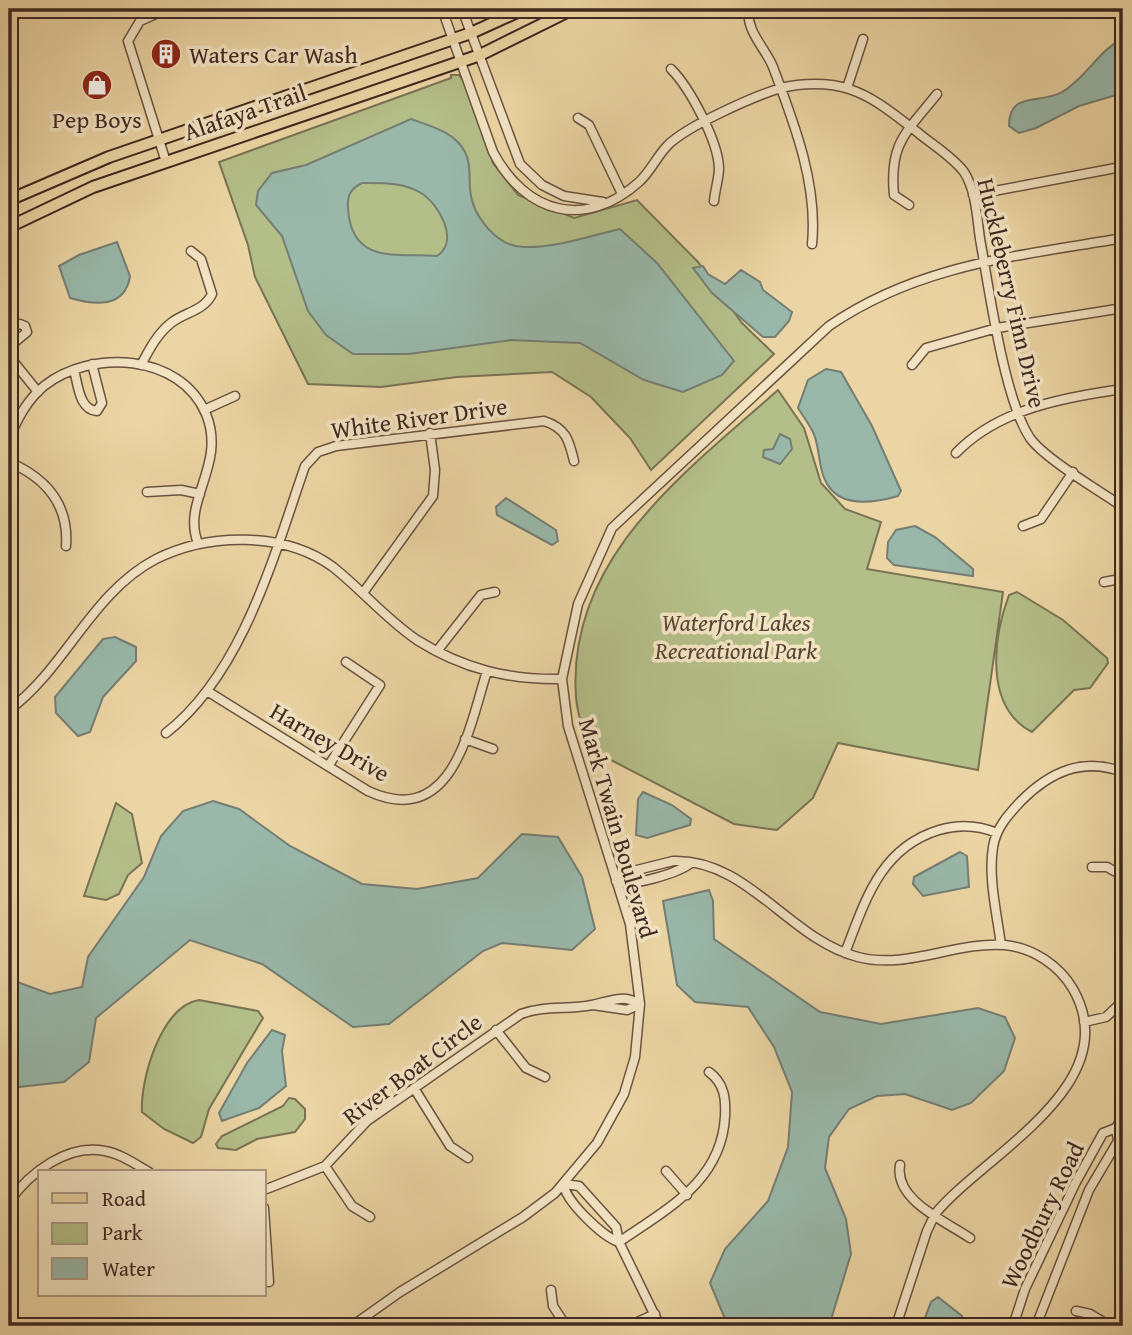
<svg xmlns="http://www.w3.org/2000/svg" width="1132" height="1335" viewBox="0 0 1132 1335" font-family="'Gentium Book Plus',serif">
	<rect width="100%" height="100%" fill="#ecd5a4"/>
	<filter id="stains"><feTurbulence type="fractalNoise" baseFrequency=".00286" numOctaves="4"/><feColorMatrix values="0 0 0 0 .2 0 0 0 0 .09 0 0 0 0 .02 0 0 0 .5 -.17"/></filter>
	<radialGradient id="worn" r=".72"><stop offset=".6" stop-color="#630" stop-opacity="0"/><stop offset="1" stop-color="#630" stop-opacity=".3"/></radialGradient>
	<path fill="#b4be88" stroke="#797354" stroke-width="2" d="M451,75H459L467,86L493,163L518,195L574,218L637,200L698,262L742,323L774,354L651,470L630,438L591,397L552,372L457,377L381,387L308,384L255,277L248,245L219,162L451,78Z
		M778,390L804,428L821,483L845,509L881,522L867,569L1003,592L978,770L838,743L813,798L777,830L734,824L588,748C584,732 577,714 576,697C566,558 686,472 778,390Z
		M1017,592L1063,620L1107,658L1108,663L1090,688L1074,690L1032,732C984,707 993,638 1009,595Z
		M116,803L132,814L142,863L128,875L119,894L106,900L84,896Z
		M199,1000L258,1011L263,1018L209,1109L201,1137L193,1143L164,1129L142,1112C140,1080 161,1006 199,1000Z
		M289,1098L295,1099L305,1109V1119L295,1132L257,1139L236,1150L218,1148L216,1144L222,1136L283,1106Z"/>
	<path fill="#99b8aa" stroke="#757e73" stroke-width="2" fill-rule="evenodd" d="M1123,38V93L1079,106L1036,128L1019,133L1009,126C1009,90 1040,105 1062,92C1086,78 1098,51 1123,38Z
		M411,119C430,126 455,132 465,152C471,163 469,177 470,189C472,216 497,247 524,247C555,248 590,236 620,229L657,263L734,361L722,375L683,392L644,380L580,343L511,340L409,354H353L326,335L308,311L282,236L256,205L258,191L272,173L306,165ZM362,183C381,183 404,182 421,193C439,204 460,241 437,256C397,253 352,265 348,209C347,196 350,189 362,183Z
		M117,242L130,276C125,309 94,305 70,298L59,266L79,255Z
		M703,266L708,274L725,284L741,270L760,282L763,290L792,312L789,321L775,337H763L712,293L693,268Z
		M826,369L841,372L872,426L901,491L898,496C874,503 838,509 825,480C818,466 820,447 813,432C809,424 803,416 798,408L808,380Z
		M780,434L790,439L792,449L780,464L763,457L764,450L773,449Z
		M506,498L556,530L558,541L552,545L497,515L496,507Z
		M915,526L935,537L973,569V576L894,565L887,558L888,542L896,530Z
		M115,637L136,647V661L103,697L90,732L78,736L56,713L55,697L103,639Z
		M643,792L672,805L691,819L690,825L647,838L636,835L638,799Z
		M213,801L239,809L290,846L362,884L417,889L478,878L522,834L558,837L582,877L595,929L572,950L502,943L483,951L389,1024L353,1027L262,964L190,940L96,1018L89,1062L64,1082L19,1087L9,1083V979L50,994L82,987L88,957L144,877L161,836L183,811Z
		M960,852L967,856L969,887L923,896L913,884L914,877Z
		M709,890L713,901L714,939L820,1012L881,1024L978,1008L1005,1017L1015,1038L1004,1071L971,1103L952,1110L905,1094L877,1096L849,1109L829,1137L825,1168L846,1219L851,1254L829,1326H728L710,1283L725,1249L768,1201L788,1147L792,1092L774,1047L748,1007L695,1002L677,985L663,901Z
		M272,1030L285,1035L282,1051L286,1086L259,1108L222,1121L219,1113L247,1063Z
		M938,1297L962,1316L961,1326H922L931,1302Z"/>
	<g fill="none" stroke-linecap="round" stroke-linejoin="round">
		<g stroke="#6a5341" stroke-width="11">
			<path id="minor" d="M442,9L493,152C526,214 585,230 639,182C651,171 657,156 668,145C687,126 754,96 781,88C801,83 829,82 849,89C874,97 895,115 916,131C931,144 952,156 964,172C976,190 977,218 980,239C989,288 1004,399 1030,438C1045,459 1100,491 1123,507
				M462,9L520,164L542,185L564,196L603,202
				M749,9C745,30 766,49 773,67C794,123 818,184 812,244
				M671,69C690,88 718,141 719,168C719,178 715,190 714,201
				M847,88L863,39
				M578,118L589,125L622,194
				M166,162L128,41L140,21L167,9
				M973,195L1121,167
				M909,205L894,195C889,143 906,133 937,94
				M9,328L20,324L25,326L27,332L9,347
				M9,356L38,392
				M141,365C149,350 157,334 171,323C185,312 204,311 212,294L201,259L191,251
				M912,365L926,348L997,328L1123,308
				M74,370C78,384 79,410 97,411L102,403L92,364
				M204,410L235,396
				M9,438C18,418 27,400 44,386C91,349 180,353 206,414C227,465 181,501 198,543
				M956,453C998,409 1065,397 1123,389
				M9,462C46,478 69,504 66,546
				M147,492L181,490L200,494
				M1023,526L1041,519L1073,472
				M1104,582L1120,579L1123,574
				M363,593L433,496L435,470L430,433
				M437,651L481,595L495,592
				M207,691L368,791C453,830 469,728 487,671
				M9,710C66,668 91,593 156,559C208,533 284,531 333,567C362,590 386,619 417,640C463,669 509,680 562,679
				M166,733C243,673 274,555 305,466L318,452L336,446L544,421C566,428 569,440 574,461
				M465,739L493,749
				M329,765L380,685L346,662
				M691,863C678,873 630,888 616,881L625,873L673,861C747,858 790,940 858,957C907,970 956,941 1005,945C1033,948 1059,965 1073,989C1128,1085 983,1155 935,1214L927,1231L896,1326
				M1092,867H1107L1123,876
				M1001,945C997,914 988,878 993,847C996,828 1008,815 1021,801C1050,772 1082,757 1123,772
				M845,953C865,901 880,848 939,830C959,824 978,825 997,833
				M593,1005L627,1010L640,1004
				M1084,1022L1106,1017L1123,1001
				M496,1030L526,1068L545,1077
				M414,1088L450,1146L468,1158
				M900,1165C894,1200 945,1221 970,1238
				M325,1166L352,1206L370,1217
				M666,1171L687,1195
				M264,1190L325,1166L367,1121L521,1014C545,1005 568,1010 592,1005C610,1001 623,994 640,1004
				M9,1202C29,1173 68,1143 105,1151C121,1154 135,1164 149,1172
				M264,1208L269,1282
				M619,1242C603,1237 564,1200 564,1184L579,1186L616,1227L619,1242L660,1326
				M619,1242C667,1209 722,1181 725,1116C726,1098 724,1083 709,1072
				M551,1290L553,1306L566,1326
				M1076,1311L1090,1314L1110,1326
				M9,1315L18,1326
				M352,1326L400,1292L523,1217L555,1193L597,1143L624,1094L635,1057L640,1004L630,924L568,726L562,679L578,604L612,528L829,326C919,264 1019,256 1123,238
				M629,1326L655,1314
				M1013,1326L1025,1289L1076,1182L1103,1133L1116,1128L1123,1115
				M1036,1326L1089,1190L1118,1141L1116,1128"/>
		</g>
		<g stroke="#3e2820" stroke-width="14">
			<path id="major" d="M9,200L109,157L471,33L524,9
				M9,227L93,187L480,55L573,9"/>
		</g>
		<use href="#minor" stroke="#f3e4c4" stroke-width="8"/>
		<use href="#major" stroke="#ecd5a4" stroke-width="10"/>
	</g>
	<defs>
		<g id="building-disc" transform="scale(1.575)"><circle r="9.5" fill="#8f2418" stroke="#f3e4c4"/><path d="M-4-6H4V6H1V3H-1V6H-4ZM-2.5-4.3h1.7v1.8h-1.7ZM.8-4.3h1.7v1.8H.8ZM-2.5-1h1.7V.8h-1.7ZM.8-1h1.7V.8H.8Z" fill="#fff"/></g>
		<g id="shop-disc" transform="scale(1.575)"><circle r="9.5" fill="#8f2418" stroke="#f3e4c4"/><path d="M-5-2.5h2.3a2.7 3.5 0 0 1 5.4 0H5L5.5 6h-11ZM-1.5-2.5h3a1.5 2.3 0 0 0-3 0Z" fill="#fff"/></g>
	</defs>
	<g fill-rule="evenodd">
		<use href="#building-disc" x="166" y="54"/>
		<use href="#shop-disc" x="97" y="85"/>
	</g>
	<g text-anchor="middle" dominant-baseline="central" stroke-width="7" stroke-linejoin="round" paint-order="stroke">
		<g font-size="24" fill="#3e2820" stroke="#f3e4c4" text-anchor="start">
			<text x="189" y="54">Waters Car Wash</text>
			<text x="97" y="119" text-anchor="middle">Pep Boys</text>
		</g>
		<g font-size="24" fill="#3e2820" stroke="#f3e4c4">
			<text transform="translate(245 112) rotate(-19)">Alafaya Trail</text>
			<text transform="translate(1012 293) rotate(77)">Huckleberry Finn Drive</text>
			<text transform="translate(419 418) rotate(-8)">White River Drive</text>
			<text transform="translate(330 742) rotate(30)">Harney Drive</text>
			<text transform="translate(618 828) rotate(74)">Mark Twain Boulevard</text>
			<text transform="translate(412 1069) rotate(-37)">River Boat Circle</text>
			<text transform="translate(1042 1215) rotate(-64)">Woodbury Road</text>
		</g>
		<g font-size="24" font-style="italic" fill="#564635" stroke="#f3e4c4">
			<text x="736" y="622">Waterford Lakes<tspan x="736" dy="28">Recreational Park</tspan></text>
		</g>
	</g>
	<rect width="1132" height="1335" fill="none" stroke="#ecd5a4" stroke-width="35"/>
	<rect x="10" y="10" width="1111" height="1314" fill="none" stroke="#3e2820" stroke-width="3.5"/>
	<rect x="18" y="18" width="1097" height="1300" fill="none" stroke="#3e2820" stroke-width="2"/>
	<rect x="38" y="1170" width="228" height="126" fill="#f3e4c4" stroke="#ab9982" stroke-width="2"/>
	<rect x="52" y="1193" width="35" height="10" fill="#ecd5a4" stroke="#ab9982" stroke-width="2"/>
	<text x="102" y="1206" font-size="21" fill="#3e2820">Road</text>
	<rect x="52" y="1223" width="35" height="21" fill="#b4be88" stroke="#ab9982" stroke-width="2"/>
	<text x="102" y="1240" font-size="21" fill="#3e2820">Park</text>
	<rect x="52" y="1258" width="35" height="21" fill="#99b8aa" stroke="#ab9982" stroke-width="2"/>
	<text x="102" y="1276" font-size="21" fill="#3e2820">Water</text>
	<rect width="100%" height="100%" filter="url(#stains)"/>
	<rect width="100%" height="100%" fill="url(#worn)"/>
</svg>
